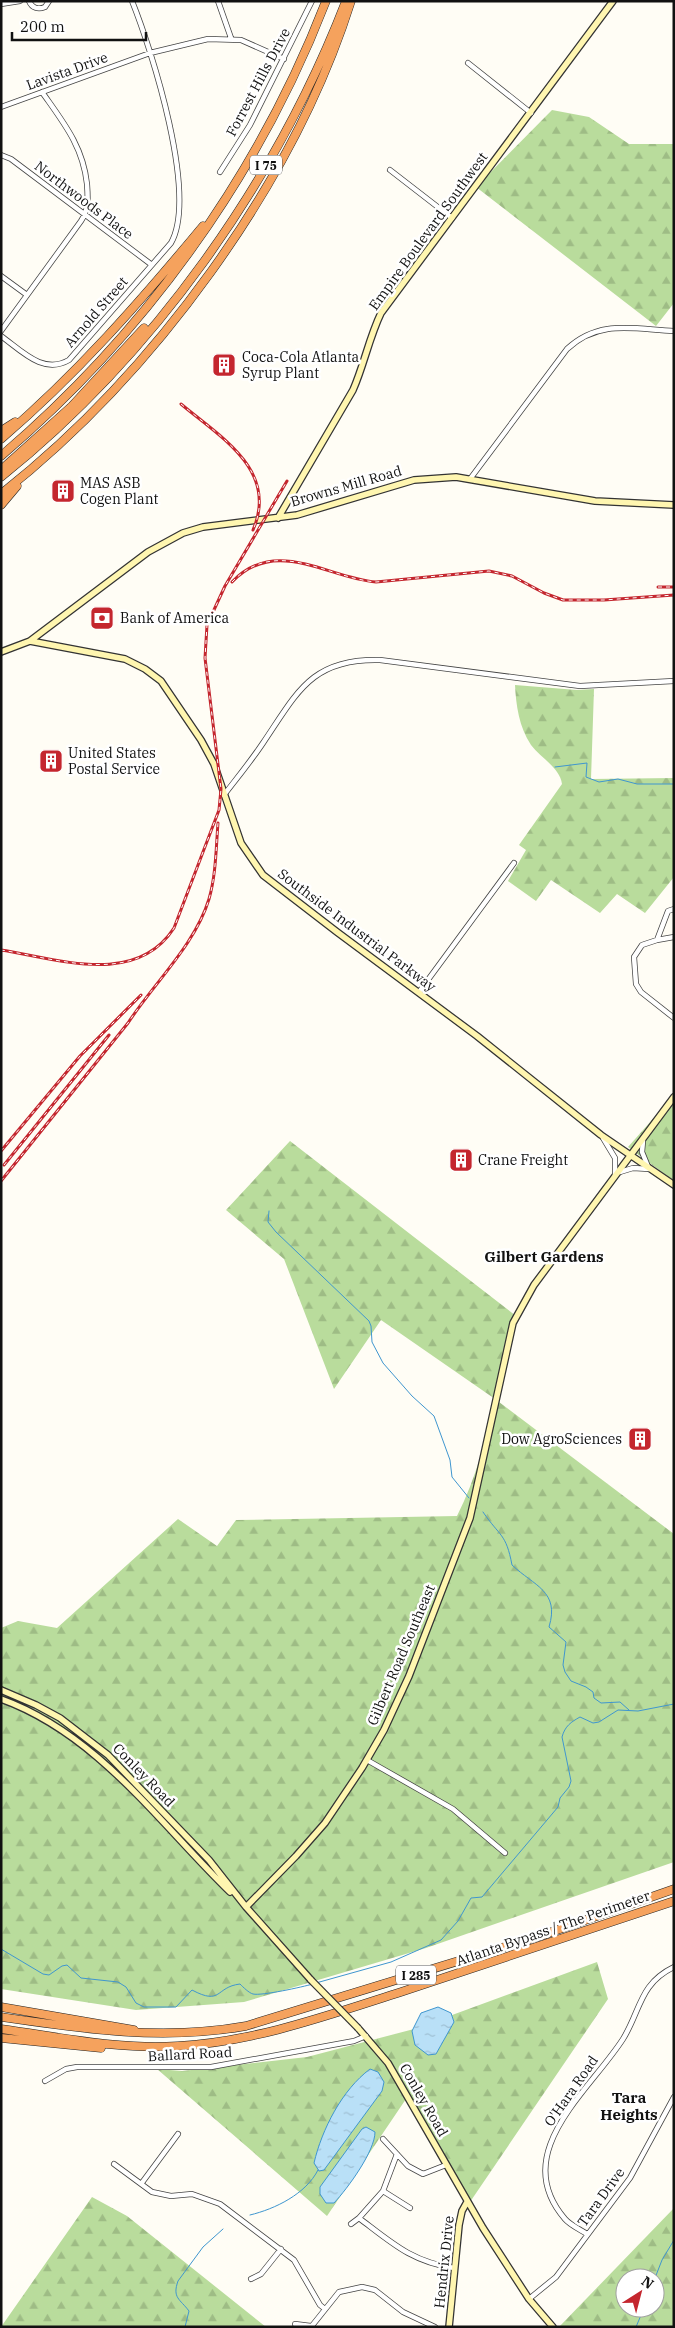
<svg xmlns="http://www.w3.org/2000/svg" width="675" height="2328" viewBox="0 0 675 2328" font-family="'IBM Plex Serif',serif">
	<defs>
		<pattern id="forest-firs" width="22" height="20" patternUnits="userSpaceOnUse" patternTransform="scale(1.25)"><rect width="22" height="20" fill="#b9dc9c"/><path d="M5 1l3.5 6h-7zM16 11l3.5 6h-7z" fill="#9ebc85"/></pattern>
		<pattern id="water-ripples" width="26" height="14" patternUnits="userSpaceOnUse" patternTransform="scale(1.25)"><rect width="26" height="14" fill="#b9e0f7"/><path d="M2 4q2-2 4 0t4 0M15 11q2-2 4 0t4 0" fill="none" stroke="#9ebfd3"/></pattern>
	</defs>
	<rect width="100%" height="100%" fill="#fffdf5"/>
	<path fill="url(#forest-firs)" fill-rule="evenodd" d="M552,110L589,117L629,144H674V303L656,326L476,187Z
		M515,685L577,690L594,689L591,779L674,778V877L645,913L617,894L600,913L551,880L536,901L508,881L526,850L519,845L562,784C560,768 541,758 531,745C519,727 516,705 515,685Z
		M674,1095V1181L628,1147Z
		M290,1141L516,1316L495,1399L674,1534V1862L426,1948L244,2002L136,2010L1,1989V1628L18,1621L57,1628L178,1519L217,1546L236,1520L457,1516C476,1478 486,1440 495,1399L381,1320L334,1389L284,1259L226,1210Z
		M597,1962L608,1999L470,2202L408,2096L327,2216L157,2069L182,2071L307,2057L414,2029Z
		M92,2197L127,2216L266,2327H1Z
		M674,2208V2327H559ZM625,2278H655V2308H625Z"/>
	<path fill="url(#water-ripples)" stroke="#3f96cf" d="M438,2007L451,2013L454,2022L436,2054L428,2055L415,2045L412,2031L421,2013Z
		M370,2069L378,2072L384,2082L382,2091L324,2170L319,2171L314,2163C322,2129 342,2090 370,2069Z
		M366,2127L375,2132C375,2151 348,2188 334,2203H326L320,2194V2187L362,2129Z"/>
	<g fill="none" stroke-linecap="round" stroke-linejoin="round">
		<path stroke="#3f96cf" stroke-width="1" d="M555,767L587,763L586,777L599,782L618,779L637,784H674
			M269,1211L268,1222L276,1232L369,1321L371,1326L372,1342L383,1363L412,1396L434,1416L450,1460L452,1477L469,1498
			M483,1512C500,1537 506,1533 512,1565C534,1586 560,1591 549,1627L566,1642L563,1665L565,1672L571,1681L586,1687L593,1692L594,1698L601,1703L620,1702L629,1710
			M1,1949L43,1974L49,1975L62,1966L67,1965L81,1978L118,1982L126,1987L136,2003L144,2007H176L192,1990C222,2006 215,1987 240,1984C243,1987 249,1993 253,1994C262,1996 302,1987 313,1984
			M316,1983L391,1962L441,1940L458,1921L471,1898L482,1897L558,1807L560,1798L569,1787L571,1781L562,1737C565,1726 571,1722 580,1717L593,1723L599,1722L618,1710L638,1711L674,1704
			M250,2215C275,2209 306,2194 318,2170
			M655,2278L662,2260L674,2240
			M185,2327L189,2311C180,2299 172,2298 178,2281L203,2247L223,2229
			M636,2327L644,2308"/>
		<g stroke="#444" stroke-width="6">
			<path id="street" d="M29,1C32,8 38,10 45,7L49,1
				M218,1L231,38
				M1,4L20,1
				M468,63L531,113
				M1,107L150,53L208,39L241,40L284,59
				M1,155L11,159L152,265
				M390,170L452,218
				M220,172L250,125L312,1
				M1,276L27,295
				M1,331L81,221C89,209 88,198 87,184C83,146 63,122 42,92
				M1,336C22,351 43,375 69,360L171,243C198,195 152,51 132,1
				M470,479L567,349C599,319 633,329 674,331
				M224,795C237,778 251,761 263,743C297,693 311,658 380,660L580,686L674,681
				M674,909L668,911L657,940L674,937
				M657,940L642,945L634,957L636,984L641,992L674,1018
				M419,992L514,863
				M603,1138L615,1158V1176
				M620,1172L633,1168L649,1169L642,1152L643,1141
				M367,1760L453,1809L505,1853
				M45,2081L66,2069L77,2067H211L354,2041L366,2036
				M383,2139L408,2166L423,2174L446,2165
				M114,2164L152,2192L171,2196L192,2194L220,2204L294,2260L320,2305L325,2309
				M141,2184L178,2134
				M383,2191L410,2208
				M359,2218C392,2243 412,2262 454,2268
				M351,2224L359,2218L383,2191L397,2154
				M587,2234C581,2230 570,2225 565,2219C508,2153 589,2092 623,2039C641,2010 639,1984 674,1967
				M251,2279L261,2274L281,2249
				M529,2299L556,2277L630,2178L674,2097
				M295,2324L311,2326
				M311,2327L339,2292L362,2287L375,2290L403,2312L435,2327"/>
		</g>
		<g stroke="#333" stroke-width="8">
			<path id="secondary" d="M278,518L353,390C364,365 369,338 381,313L613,1
				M30,641L125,659L145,669L161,681L201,740L214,764L241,843L263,875L337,932L477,1036L601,1135L674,1185
				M1,652L30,641L148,552L183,533L203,527L297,515L414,480L456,477L595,501L674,505
				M1,1690L36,1705L60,1718L108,1755L209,1860L246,1907L311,1980
				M1,1699C98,1734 159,1823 230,1892
				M246,1907L296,1856L325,1823L362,1768L384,1730L409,1676L470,1518L513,1323L534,1285L674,1097
				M358,2028L388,2063L483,2228L529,2299L553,2327
				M449,2327L459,2225L462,2211L467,2202"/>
		</g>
		<g stroke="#222" stroke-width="9">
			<path id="highway" d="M1,431L15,422
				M1,439C76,375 140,302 203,226
				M1,456C144,334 258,177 326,1
				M1,470L72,406L144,328
				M1,477C153,355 276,182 346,1
				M1,494C152,375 293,185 351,1
				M1,505L17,486
				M1,2007L134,2030
				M1,2017C83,2029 163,2041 246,2026L540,1936L674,1889
				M1,2029C60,2037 118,2050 178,2046C254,2042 329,2015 401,1992C492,1962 583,1932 674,1901
				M1,2038L101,2048"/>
		</g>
		<use href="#street" stroke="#fff" stroke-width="4.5"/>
		<use href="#secondary" stroke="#fff6b0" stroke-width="5.5"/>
		<use href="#highway" stroke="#f5a25d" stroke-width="8"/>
		<g stroke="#c4262e" stroke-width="3">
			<path id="rail" d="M181,404C220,437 279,470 253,530
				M232,582C276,536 327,578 376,582L489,571L512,576L544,593L563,600H604L674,595
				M658,587H674
				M1,950C58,959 136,987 174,928L219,810L221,789L205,658L207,625L225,586L287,481
				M1,1151L80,1056L141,995
				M4,1165L109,1035
				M1,1181L128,1023C154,983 195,945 209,899C216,875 216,848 218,823"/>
		</g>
		<use href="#rail" stroke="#fff" stroke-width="1" stroke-dasharray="4" stroke-linecap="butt"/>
		<g stroke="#333" stroke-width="8" stroke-linecap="butt">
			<path id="secondary-bridge" d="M311,1980L358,2028"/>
		</g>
		<use href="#secondary-bridge" stroke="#fff6b0" stroke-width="5.5"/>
	</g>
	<defs>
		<g id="building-square" transform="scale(1.25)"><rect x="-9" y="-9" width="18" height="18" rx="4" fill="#c4262e" stroke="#fff"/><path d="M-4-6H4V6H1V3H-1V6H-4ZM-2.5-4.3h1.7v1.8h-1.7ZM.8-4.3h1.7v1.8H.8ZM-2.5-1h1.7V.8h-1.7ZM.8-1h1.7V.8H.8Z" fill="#fff"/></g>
		<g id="bank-square" transform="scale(1.25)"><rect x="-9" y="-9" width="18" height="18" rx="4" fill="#c4262e" stroke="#fff"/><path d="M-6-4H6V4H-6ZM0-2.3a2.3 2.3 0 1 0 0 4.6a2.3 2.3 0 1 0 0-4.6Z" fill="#fff"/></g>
	</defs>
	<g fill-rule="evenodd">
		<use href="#building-square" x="224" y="365"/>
		<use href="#building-square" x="63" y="491"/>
		<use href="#bank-square" x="102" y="618"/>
		<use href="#building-square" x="51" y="761"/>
		<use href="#building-square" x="461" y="1160"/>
		<use href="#building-square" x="640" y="1439"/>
	</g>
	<g text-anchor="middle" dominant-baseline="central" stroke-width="5" stroke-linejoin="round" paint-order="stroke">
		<g fill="#fff" stroke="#585858" stroke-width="1">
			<rect x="250" y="155.5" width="32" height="19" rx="4"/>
			<rect x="396" y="1965.5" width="40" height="19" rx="4"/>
		</g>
		<g font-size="12" font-weight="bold" fill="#111">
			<text x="266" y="165">I 75</text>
			<text x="416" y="1975">I 285</text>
		</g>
		<g font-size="14" fill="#111" stroke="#fff">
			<text transform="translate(67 71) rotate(-20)">Lavista Drive</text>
			<text transform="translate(258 82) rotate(-62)">Forrest Hills Drive</text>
			<text transform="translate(84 200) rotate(37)">Northwoods Place</text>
			<text transform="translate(428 231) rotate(-54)">Empire Boulevard Southwest</text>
			<text transform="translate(96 312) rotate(-49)">Arnold Street</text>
			<text transform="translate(346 486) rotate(-16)">Browns Mill Road</text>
			<text transform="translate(357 930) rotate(37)">Southside Industrial Parkway</text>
			<text transform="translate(401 1655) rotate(-67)">Gilbert Road Southeast</text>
			<text transform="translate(144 1775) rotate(46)">Conley Road</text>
			<text transform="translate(553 1928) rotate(-19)">Atlanta Bypass / The Perimeter</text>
			<text transform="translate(190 2054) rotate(-3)">Ballard Road</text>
			<text transform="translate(571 2091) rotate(-55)">O'Hara Road</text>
			<text transform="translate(424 2100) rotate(60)">Conley Road</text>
			<text transform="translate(601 2197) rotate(-54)">Tara Drive</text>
			<text transform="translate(444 2262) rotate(-84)">Hendrix Drive</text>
		</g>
		<g font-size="14" fill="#111" stroke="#fff" text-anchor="start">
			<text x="242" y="357">Coca-Cola Atlanta<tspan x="242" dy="16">Syrup Plant</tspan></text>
			<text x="80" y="483">MAS ASB<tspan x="80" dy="16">Cogen Plant</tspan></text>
			<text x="120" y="618">Bank of America</text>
			<text x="68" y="753">United States<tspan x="68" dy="16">Postal Service</tspan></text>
			<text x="478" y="1160">Crane Freight</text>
			<text x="622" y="1439" text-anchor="end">Dow AgroSciences</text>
		</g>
		<g font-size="15" font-weight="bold" fill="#111" stroke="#fff">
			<text x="544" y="1256">Gilbert Gardens</text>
			<text x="629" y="2097">Tara<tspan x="629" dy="17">Heights</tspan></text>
		</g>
	</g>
	<rect width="675" height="2328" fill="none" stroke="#111111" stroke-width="5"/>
	<g transform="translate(640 2293) rotate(36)"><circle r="24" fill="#ffffff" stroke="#a0a0a0"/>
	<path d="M0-4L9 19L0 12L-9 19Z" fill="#c4262e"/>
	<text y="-8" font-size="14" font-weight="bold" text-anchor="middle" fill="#111111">N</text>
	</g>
	<path d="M12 32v8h134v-8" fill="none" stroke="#111111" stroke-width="2.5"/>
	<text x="20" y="32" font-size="15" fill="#111111" stroke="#ffffff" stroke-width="4" paint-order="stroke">200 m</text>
</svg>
